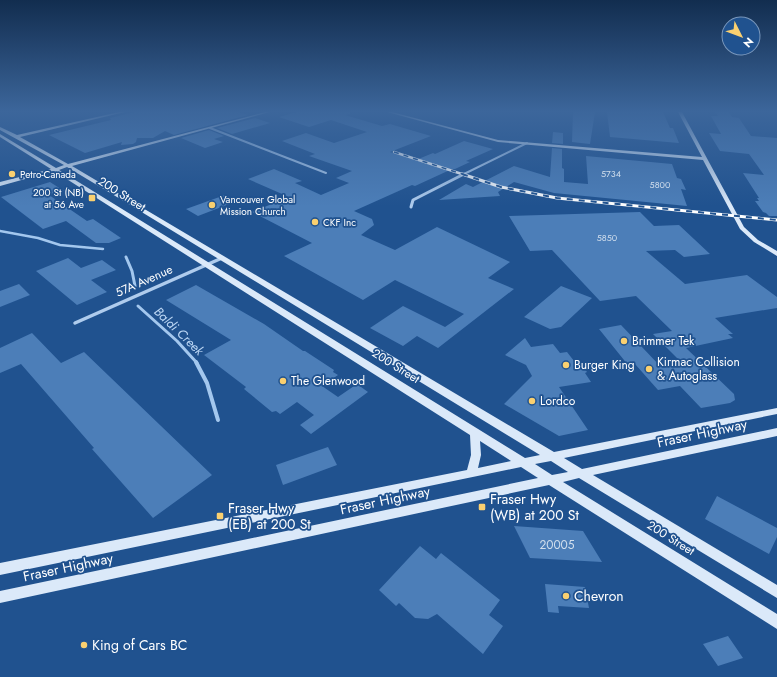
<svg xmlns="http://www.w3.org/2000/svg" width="777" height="677" viewBox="0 0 777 677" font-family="Jost,sans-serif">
	<rect width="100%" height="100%" fill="#20528f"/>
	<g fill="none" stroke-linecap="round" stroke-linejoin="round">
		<path stroke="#a3c7ee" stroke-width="2.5" d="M0,231L38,238L60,245L103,249"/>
		<path stroke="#a3c7ee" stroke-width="3" d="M126,257L132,271L135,286
			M138,306L177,341L197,363"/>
		<path stroke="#a3c7ee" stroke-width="4" d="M196,362L207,383L218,420"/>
	</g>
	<path fill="#4c7eb8" d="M135,112H238L248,115L174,135L165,131L153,138H137L136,142L133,144L121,145L122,142L85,153L49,135L111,120L110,118L114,117Z
		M297,112H350V114L345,115L382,126L390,124L431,136L390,152L416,160L433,153L435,154L464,141L493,149L466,161L470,162L455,169H452L415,186L412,185L354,211L372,219L374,225L361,235L395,250L437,227L510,262L488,278L514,289L438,348L417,336L403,346L370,328L403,306L445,327L464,314L395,280L363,300L284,256L312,243L252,212L289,197L248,179L274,169L302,181L295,183L321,195L349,183L336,178L352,171L309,156L315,154L282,141L306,133L334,143L367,132L331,120L309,127L279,117Z
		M573,112H595L590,144L572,142Z
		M607,112H663L670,128H673L679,143L610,137Z
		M715,112H729L732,117L739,118L751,136L777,138V216H769L766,213L763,212L755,201H759L757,198H759L743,173L764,175L749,154L720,151L709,133L721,134L711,116H718Z
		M255,118L270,123L232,134L217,128Z
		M209,130L224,136L214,139L223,142L205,148L181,138Z
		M553,132L563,133V144L552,143Z
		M552,148L562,149V168L564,169V182L588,184L586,156L672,164L677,178L681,179L686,190L681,189L687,206L554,193L514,182L498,192L500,196L439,200L466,184L473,187L514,166L550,177Z
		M50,182L64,191L49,195L87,221L93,219L121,238L109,243H96L66,221L43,229L1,197Z
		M225,195L237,201L198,216L186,209Z
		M640,212L654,226L679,225L710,254L684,257L675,250L646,251L685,284L747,275L777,297V308L715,318L733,334H728L733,338L686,348L734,394L735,400L730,403L701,408L680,386L658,390L635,364L628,365L599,329L621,325L661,367L682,363L653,334L672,331L636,296L600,301L552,250L530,251L509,216Z
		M68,258L81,268L102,260L116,270L91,280L107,292L77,305L36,271Z
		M19,284L30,295L0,307V291Z
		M196,285L264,324L303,351H305L334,370L333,372L338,375L322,386L338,397L357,384L368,392L311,434L300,425L314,415L297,402L280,414L276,411L272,412L244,389L246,387L204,355L231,340L166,300Z
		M561,286L592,298L561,327L550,329L524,317Z
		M32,333L61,363L84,352L212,475L153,518L92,449L94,448L21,364L0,373V348Z
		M525,338L531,347L553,344L560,353L567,352L574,361L578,360L587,372L585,373L591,382L559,387L588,430L559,436L504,404L532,376L526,365L505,355Z
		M328,447L337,465L283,485L276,465Z
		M717,496L777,528V537L769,554L705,519Z
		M514,526L583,531L602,562L530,558Z
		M420,546L436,559L441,553L500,600L489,615L503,626L483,654L437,614L428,619L415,618L399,603L396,606L379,590Z
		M545,584L585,587L589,608L558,606L559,613L548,612Z
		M728,636L743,658L718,666L703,644Z"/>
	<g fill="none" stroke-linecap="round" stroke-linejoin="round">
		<path stroke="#afcced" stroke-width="2" d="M210,128L326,173
			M462,175L527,143"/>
		<path stroke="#afcced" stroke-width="3" d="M411,207L413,200L464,174"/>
		<path stroke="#afcced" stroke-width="3.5" d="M75,323L222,258"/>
		<path fill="#dbe9f9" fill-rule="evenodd" d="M119,112H125L20,137L68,164L265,112H270L72,166L554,452L777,408V414L564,458L582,469L777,428V436L593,475L777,585V598L579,478L563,482L777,614V629L549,485L0,603V591L538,478L521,467L0,575V563L467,470L471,455L470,435L54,171L0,186V182L51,169L0,137V134L56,168L64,165L0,130V127L17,135ZM67,167L117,197L540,455L525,458L59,170ZM480,441L511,461L478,468L481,455ZM551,461L568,472L552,475L535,464Z
			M387,112H392L498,140L702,157L678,112H682L744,227L758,240L777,251V256L754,242L740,229L703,160L498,142Z"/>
		<g stroke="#fff" stroke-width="2.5">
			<path id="rail-far1" d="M394,152L465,175"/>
		</g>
		<g stroke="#fff" stroke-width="3">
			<path id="rail" d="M462,174L501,187L557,198L777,220"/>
		</g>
		<use href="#rail-far1" stroke="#20528f" stroke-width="1.5" stroke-dasharray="5" stroke-linecap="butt"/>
		<use href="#rail" stroke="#20528f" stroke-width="2" stroke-dasharray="6" stroke-linecap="butt"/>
	</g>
	<linearGradient id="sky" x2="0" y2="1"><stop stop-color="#122d4f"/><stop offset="0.54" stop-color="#3c669b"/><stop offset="1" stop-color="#3c669b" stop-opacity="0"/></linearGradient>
	<rect width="777" height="206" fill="url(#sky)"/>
	<g fill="#fad070" stroke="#20528f" stroke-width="1.5">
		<circle cx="12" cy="174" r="4"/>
		<rect x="88" y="194" width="8" height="8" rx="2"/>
		<circle cx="212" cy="205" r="4"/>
		<circle cx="315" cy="222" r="4"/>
		<circle cx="624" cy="341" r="4"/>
		<circle cx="566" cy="365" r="4"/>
		<circle cx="649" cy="369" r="4"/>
		<circle cx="283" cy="381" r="4"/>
		<circle cx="532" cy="401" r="4"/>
		<rect x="478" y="503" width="8" height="8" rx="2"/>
		<rect x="216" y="512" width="8" height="8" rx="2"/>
		<circle cx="566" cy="596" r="4"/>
		<circle cx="84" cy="645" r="4"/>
	</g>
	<g text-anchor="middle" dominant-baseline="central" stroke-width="3.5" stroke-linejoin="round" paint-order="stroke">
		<g font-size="9" fill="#d2dfed">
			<text x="611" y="173">5734</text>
			<text x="660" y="184">5800</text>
			<text x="607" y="237">5850</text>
		</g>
		<g font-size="10" fill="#fff" stroke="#20528f" text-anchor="start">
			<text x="20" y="174">Petro-Canada</text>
			<text x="84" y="192" text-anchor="end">200 St (NB)<tspan x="84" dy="12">at 56 Ave</tspan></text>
			<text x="220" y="199">Vancouver Global<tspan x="220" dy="12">Mission Church</tspan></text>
			<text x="323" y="222">CKF Inc</text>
		</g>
		<g font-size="12" fill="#fff" stroke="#20528f">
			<text transform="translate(122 194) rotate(32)">200 Street</text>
			<text transform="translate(144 281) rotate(-24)">57A Avenue</text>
			<text transform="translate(396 366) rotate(32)">200 Street</text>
			<text transform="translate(671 538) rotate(32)">200 Street</text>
		</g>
		<g font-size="12" fill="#fff" stroke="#20528f" text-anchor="start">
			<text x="632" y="341">Brimmer Tek</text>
			<text x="657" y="362">Kirmac Collision<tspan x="657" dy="14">&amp; Autoglass</tspan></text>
			<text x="574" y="365">Burger King</text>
			<text x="291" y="381">The Glenwood</text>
			<text x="540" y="401">Lordco</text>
		</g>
		<g font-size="12" fill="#d2dfed">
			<text x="557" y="545">20005</text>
		</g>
		<g font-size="13" font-style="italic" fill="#bbd6f4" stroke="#20528f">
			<text transform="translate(179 331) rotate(44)">Baldi Creek</text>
		</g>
		<g font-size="14" fill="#fff" stroke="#20528f">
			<text transform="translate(702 433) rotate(-12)">Fraser Highway</text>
			<text transform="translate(385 500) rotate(-12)">Fraser Highway</text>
			<text transform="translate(68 567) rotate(-12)">Fraser Highway</text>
		</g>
		<g font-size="14" fill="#fff" stroke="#20528f" text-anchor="start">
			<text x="490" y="499">Fraser Hwy<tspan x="490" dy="16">(WB) at 200 St</tspan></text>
			<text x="228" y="508">Fraser Hwy<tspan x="228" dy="16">(EB) at 200 St</tspan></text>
			<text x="574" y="596">Chevron</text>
			<text x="92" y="645">King of Cars BC</text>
		</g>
	</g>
	<g transform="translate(741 36) rotate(132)"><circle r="19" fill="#20528f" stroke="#7997bc"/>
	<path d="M0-3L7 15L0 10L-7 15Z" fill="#fad070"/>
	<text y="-6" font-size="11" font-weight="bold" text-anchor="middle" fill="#ffffff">N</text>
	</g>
</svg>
